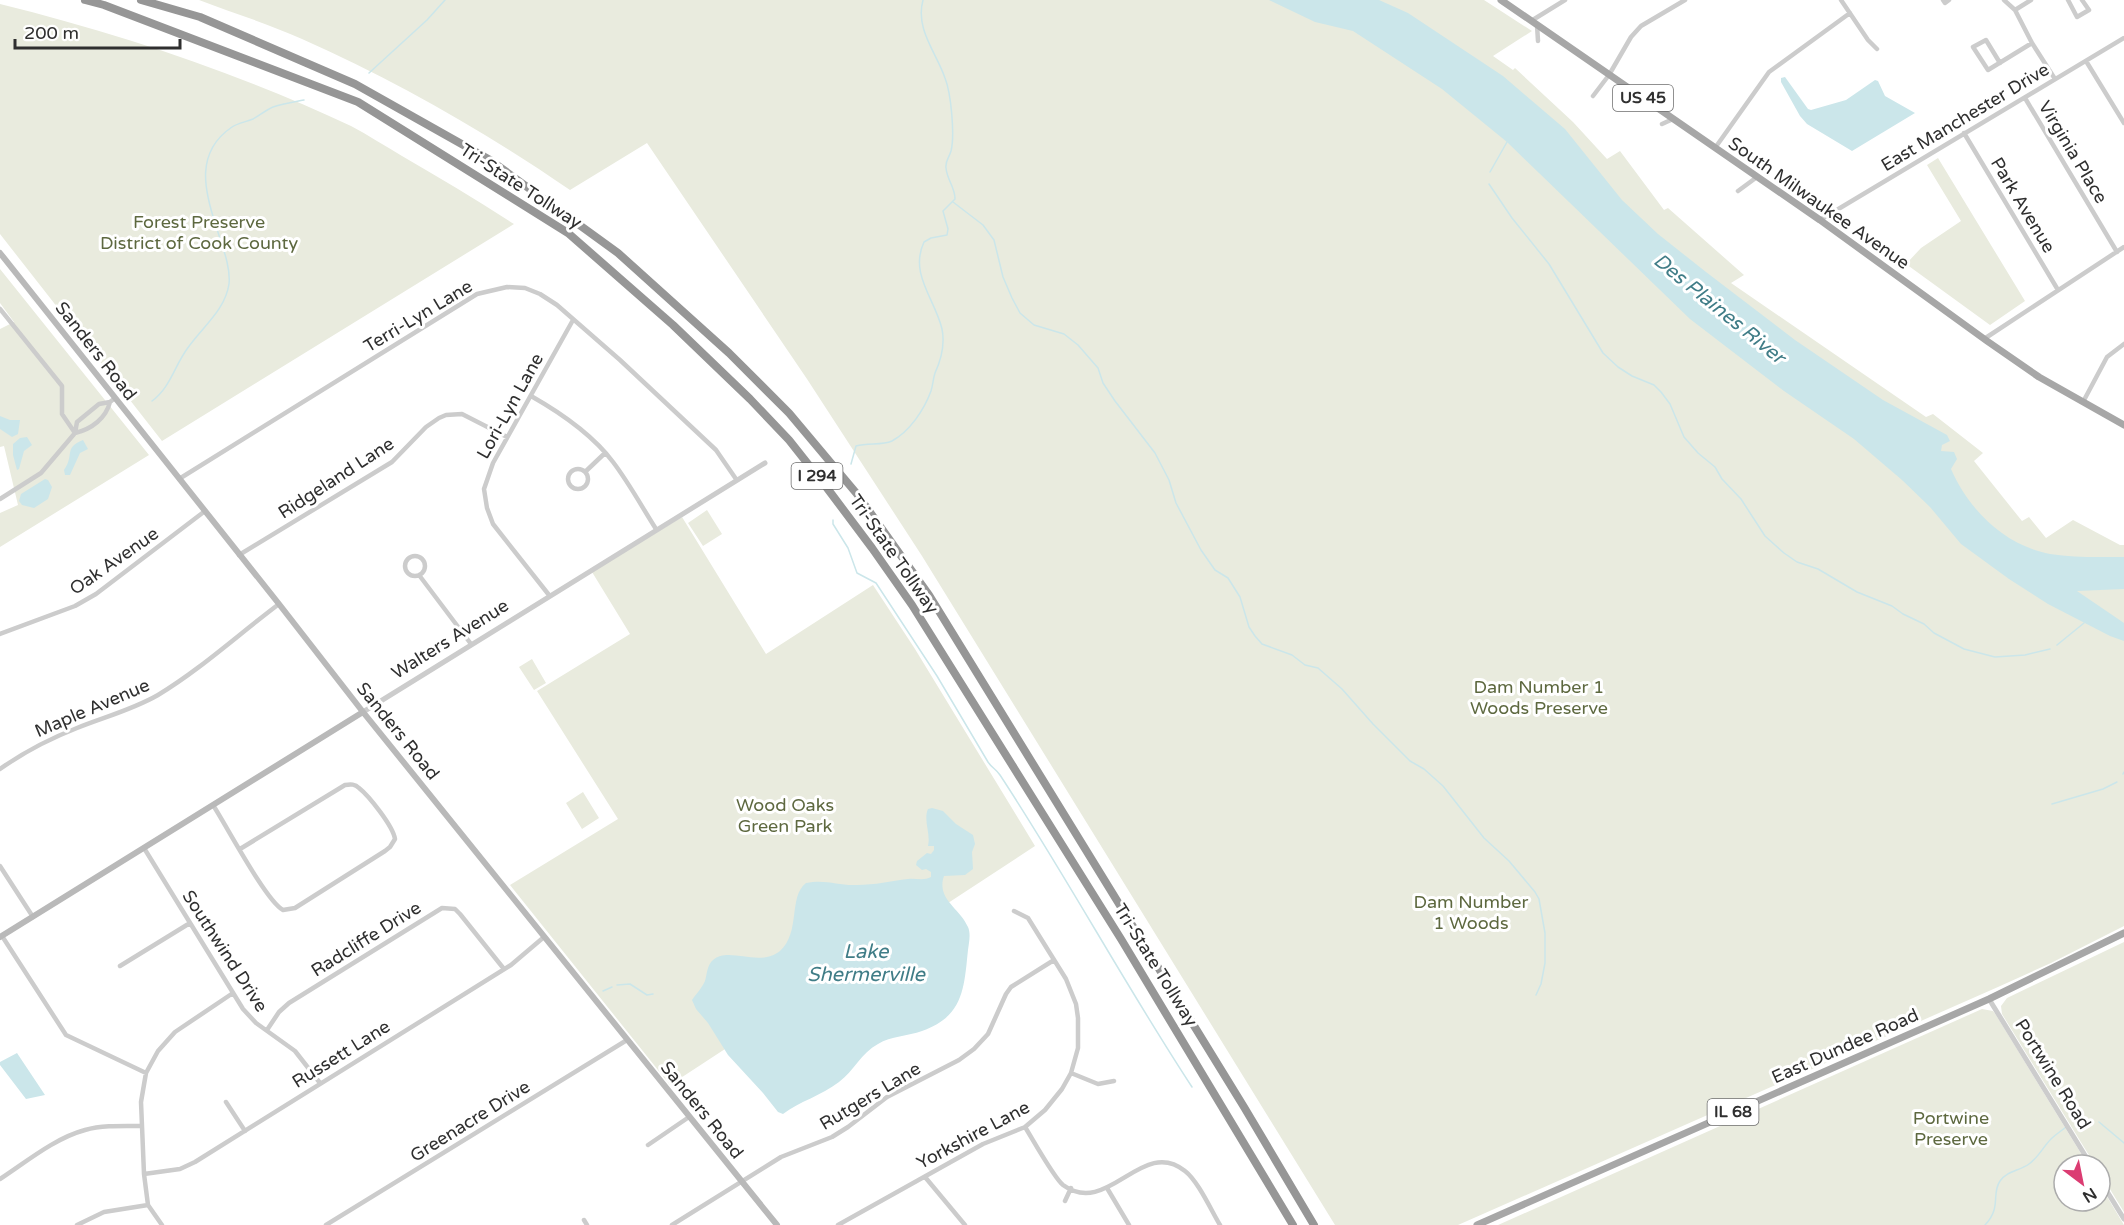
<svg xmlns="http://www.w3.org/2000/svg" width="2124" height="1225" viewBox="0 0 2124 1225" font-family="'Varela Round',sans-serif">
	<rect width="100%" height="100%" fill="#fff"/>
	<path fill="#e9ebde" d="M199,0H1484L1532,31L1493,56L1513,70L1515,68L1573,122L1607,159L1620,151L1664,210L1668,208L1744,275L1731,283L1926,417L1933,414L1983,453L1974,461L2022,521L2029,517L2046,538L2073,520L2120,545H2124V926L2051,963L1998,987L1458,1225H1335L922,556L807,379L647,143L570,190C486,132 396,81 302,39C269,24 233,13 199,0Z
		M0,4C121,34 238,73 351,126C368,135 385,146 402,156C440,178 477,200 514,224L162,441L0,234Z
		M1938,158L2025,301L1990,325L1906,264L1921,248L1961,221L1927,165Z
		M0,269L149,455L0,547V513L18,505L4,446L0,447V329L14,322L0,303Z
		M707,510L722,534L703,546L688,523Z
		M682,517L766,654L873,585L915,649L1035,846L670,1085L510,885L618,819L537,691L630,634L592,572Z
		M532,659L546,683L534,690L519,667Z
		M583,792L599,818L582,829L566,803Z
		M2124,942V1212L2100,1173V1165H2095L2002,1014L2001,1006L2007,998Z
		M1982,1009L1993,1011L1996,1015L2088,1165H2064V1201H2100V1185L2124,1225H1498Z"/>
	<path fill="#cbe6ea" d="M1269,0H1379L1408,13L1503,76L1565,129L1622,200L1658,234L1706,272L1795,340L1883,400L1947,435L1950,441L1942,445L1941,451L1954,452L1957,459L1951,469C1969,510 2004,545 2050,554C2074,558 2100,557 2124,557V589L2077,591L2124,623V641L2110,636L2048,604L2009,579L1961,544L1930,507L1902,480L1854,439L1784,391L1690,319L1507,142L1442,89L1353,31L1315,22Z
		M1785,77L1808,109L1811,110L1846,100L1875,80L1878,81L1885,96L1915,113L1852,151L1807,124L1800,116L1781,82V78Z
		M0,416L10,420H20L18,434L12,437L0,429Z
		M27,437L32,445L24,451L19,469L17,470L13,455V444L20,438Z
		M83,440L88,449L80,453L70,475H65L64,470C75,455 63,448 83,440Z
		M45,479L48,480L52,487L48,499L34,508L22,505L19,501L21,494Z
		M932,808L943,811L956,824L973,835L975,844L972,852L973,869L965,875L944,876C936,899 960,908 968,927C971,934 969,942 968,950C964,988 964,1016 922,1031C908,1036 891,1036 878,1044C861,1053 854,1071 839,1082C821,1096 800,1101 783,1114L778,1112L763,1093L728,1055L708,1023L696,1009L692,1000C696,994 702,988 705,981C707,974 707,965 713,960C729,946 759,968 780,951C801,932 788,897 806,883C827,879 838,886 857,885C875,885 891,881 908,879C916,878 924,881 931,877V872L926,869L922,870L916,865L917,861L927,853L931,854L934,850V846H928C931,834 923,820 928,809Z
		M17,1053L45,1095L26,1099L0,1065V1062Z"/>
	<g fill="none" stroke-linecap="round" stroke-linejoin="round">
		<path stroke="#cbe6ea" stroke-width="1.5" d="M369,73L427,20L445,0
			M1490,172L1507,142
			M1489,184L1512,218L1549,264L1603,353L1618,367L1632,376L1654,385L1661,392L1670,404L1684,437L1698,453L1715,467L1722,479L1741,499L1765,536L1784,553L1797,562L1818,569L1857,592L1892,606L1903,614L1924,624L1934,633L1964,649L1995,657L2025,655L2050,649
			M953,202L983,225L994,240L1003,277L1012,298L1020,313L1034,325L1064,334L1078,345L1098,368L1103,383L1115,401L1155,453L1169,480L1176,503L1201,550L1215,570L1228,578L1240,597L1249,627L1255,636L1262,644L1292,655L1305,665L1318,668L1342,689L1373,724L1410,761L1424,769L1443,786L1484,838L1509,861L1535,892L1539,899L1545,933V963L1541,984L1536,995
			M152,401C170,388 174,367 187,349C201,328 225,311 229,284C231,266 221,243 216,226C204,190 195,152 232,127C238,123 246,122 253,119C260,115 266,110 273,107C283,104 294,102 304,100
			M851,464L856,446C868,442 881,446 892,441C910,431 924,410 931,391C933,385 933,379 935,373C941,360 945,344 942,329C935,299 909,274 924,242L931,238L947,235L948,229L943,211L955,199C955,187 947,180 946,168C945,161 949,158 951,151C955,135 951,93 945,78C936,52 915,29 923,0
			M833,520V524L848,548L857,573L876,583L937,676L988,762C992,768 996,769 1000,775C1067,877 1125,985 1192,1087
			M2057,645L2084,623
			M2123,774L2124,772
			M2052,804L2103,789L2117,782
			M617,985L630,984L647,995L653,994
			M603,991L612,987
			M2099,1122L2124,1143
			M1985,1225C2002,1207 1991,1194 2000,1181C2007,1171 2019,1171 2029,1164C2038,1158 2043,1147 2051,1139C2055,1135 2061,1131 2066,1127"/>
		<path stroke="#ccc" stroke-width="4.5" d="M1841,0L1868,40L1877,49
			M1943,0L1945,3L1949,0
			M2004,0L2015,10L2032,43L2055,79
			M2068,0L2077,17L2089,10L2082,0
			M2015,10L2031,0
			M1531,21L1565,0
			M1537,25L1538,41
			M2086,61L2124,123
			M2000,63L1986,40L1973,47L1988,70L2032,43
			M1593,96L1609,75L1631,37L1641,26L1685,0
			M2025,98L2117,252
			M1662,124L1673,119
			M1964,133L2058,290
			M1715,148L1769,72L1850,13
			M1738,191L1757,177
			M1820,220L2124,38
			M0,309L62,386V414L75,433
			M1984,339L2124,247
			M531,396C561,413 592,434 613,462C629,483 642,507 656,529
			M2083,402L2107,357L2124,344
			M75,433C92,429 106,418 110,402
			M568 479a10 10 0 1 1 20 0a10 10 0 1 1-20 0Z
			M585,472L605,453
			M179,479L477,294L507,287L525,288L540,294L557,305L620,360L716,450L736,479
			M0,499L41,473L75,433L77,422L99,404L110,402L115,398
			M239,555L392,462L426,427L439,418L446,415L462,414L507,437
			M405 566a10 10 0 1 1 20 0a10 10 0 1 1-20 0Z
			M419,575L471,644
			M549,595L493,524L487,508L484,489L493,463L573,320
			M0,634L75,606L96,594L205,511
			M0,769C24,752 49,739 77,728C104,717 132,710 158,695C201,669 239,634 279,604
			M213,805C226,825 266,901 283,910L295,908L385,851L390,847L395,839C393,826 369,796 359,788C355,784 351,784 345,785L240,849
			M144,848L243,1009L256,1023L295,1051L320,1083
			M0,866L33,917
			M2,936L66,1035L146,1073
			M120,966L190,923
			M267,1030L279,1012L289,1003L442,908L455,909L460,914L504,969
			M1071,1073L1098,1084L1114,1081
			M226,1102L245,1131
			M1025,1127C1032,1138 1054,1178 1063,1185C1108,1218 1142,1136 1185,1171C1198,1181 1211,1210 1220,1225
			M648,1145L689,1117
			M144,1174L180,1169L195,1162L511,965L544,937
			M925,1177L965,1225
			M0,1179C26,1162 55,1138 85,1130C103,1125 123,1126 141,1126
			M1107,1188L1129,1225
			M1065,1201L1071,1188
			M584,1220L587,1225
			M77,1225L104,1212L148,1205
			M162,1225L148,1205L144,1174L141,1102L146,1073L158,1051L175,1032L233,993
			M326,1225L627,1040
			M672,1225L781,1157L832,1137L848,1127L887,1097L959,1060L974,1049L988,1034L1006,994L1011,987L1054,960
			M838,1225L983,1144L1025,1127L1045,1110L1062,1089L1071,1073L1078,1048V1018L1076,1004L1066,979L1028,918L1014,911"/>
		<path stroke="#ccc" stroke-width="5" d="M363,712L765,463
			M1989,999L2091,1165
			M2100,1180L2124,1219"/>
		<path stroke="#b9b9b9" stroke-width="6" d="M0,253L279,604L363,712L777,1225
			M0,937L363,712"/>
		<path stroke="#a7a7a7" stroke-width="7" d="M1501,0L1820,220L1987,341L2039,377L2124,425
			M1477,1225L1989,999L2124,933"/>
		<path stroke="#969696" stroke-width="8" d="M85,0L104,5L358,102L568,233L673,325L750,399L789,440L827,488L872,548L912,605L1121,939L1293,1225
			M141,0L200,17L355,84L490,160L618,253L729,353L789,413L857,494L929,595L1244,1107L1314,1225"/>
	</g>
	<g text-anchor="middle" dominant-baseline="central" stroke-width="6" stroke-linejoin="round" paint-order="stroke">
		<g fill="#fff" stroke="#6d6d6d" stroke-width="1.5">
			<rect x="1613" y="85" width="60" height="26" rx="4.5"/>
			<rect x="791.5" y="463" width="51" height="26" rx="4.5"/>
			<rect x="1707.5" y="1099" width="51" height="26" rx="4.5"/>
		</g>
		<g font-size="16" font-weight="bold" fill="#2f2f2f">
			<text x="1643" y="98">US 45</text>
			<text x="817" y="476">I 294</text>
			<text x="1733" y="1112">IL 68</text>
		</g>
		<g font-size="18" fill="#2f2f2f" stroke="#fff">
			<text transform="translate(1965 117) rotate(-31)">East Manchester Drive</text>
			<text transform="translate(2073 152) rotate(59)">Virginia Place</text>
			<text transform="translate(521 186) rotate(33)">Tri-State Tollway</text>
			<text transform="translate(1819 203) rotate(35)">South Milwaukee Avenue</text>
			<text transform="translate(2023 205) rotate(59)">Park Avenue</text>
			<text transform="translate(418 316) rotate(-31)">Terri-Lyn Lane</text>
			<text transform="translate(96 351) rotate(52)">Sanders Road</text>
			<text transform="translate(510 406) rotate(-61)">Lori-Lyn Lane</text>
			<text transform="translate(336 478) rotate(-33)">Ridgeland Lane</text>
			<text transform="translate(894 554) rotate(55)">Tri-State Tollway</text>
			<text transform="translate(114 561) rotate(-35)">Oak Avenue</text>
			<text transform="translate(450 639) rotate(-32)">Walters Avenue</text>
			<text transform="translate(92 708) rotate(-23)">Maple Avenue</text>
			<text transform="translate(398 731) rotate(51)">Sanders Road</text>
			<text transform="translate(366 939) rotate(-32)">Radcliffe Drive</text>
			<text transform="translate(225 951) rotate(57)">Southwind Drive</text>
			<text transform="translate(1156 965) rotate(58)">Tri-State Tollway</text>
			<text transform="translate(1845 1046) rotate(-24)">East Dundee Road</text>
			<text transform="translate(341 1054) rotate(-32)">Russett Lane</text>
			<text transform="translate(2053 1074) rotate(58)">Portwine Road</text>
			<text transform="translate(870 1096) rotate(-31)">Rutgers Lane</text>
			<text transform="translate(702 1110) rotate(51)">Sanders Road</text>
			<text transform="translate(470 1121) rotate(-32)">Greenacre Drive</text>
			<text transform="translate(973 1135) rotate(-28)">Yorkshire Lane</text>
		</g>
		<g font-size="18" fill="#5d683f" stroke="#fff">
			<text x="199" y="222">Forest Preserve<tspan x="199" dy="21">District of Cook County</tspan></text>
			<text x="1539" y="687">Dam Number 1<tspan x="1539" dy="21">Woods Preserve</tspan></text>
			<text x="785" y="805">Wood Oaks<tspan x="785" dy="21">Green Park</tspan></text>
			<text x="1471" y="902">Dam Number<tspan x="1471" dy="21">1 Woods</tspan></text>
			<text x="1951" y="1118">Portwine<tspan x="1951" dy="21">Preserve</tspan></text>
		</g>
		<g font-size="20" font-style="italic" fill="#407d87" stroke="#fff">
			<text transform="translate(1719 309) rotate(39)">Des Plaines River</text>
			<text x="866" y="952">Lake<tspan x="866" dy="23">Shermerville</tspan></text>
		</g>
	</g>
	<g transform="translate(2082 1183) rotate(148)"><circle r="28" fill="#ffffff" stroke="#acacac" stroke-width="1.5"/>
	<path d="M0-4.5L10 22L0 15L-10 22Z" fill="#db3c72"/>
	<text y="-9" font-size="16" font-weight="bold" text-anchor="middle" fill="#2f2f2f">N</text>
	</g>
	<path d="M15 39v9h165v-9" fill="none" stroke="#2f2f2f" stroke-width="3"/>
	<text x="24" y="39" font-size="18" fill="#2f2f2f" stroke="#ffffff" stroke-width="4.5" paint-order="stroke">200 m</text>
</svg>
